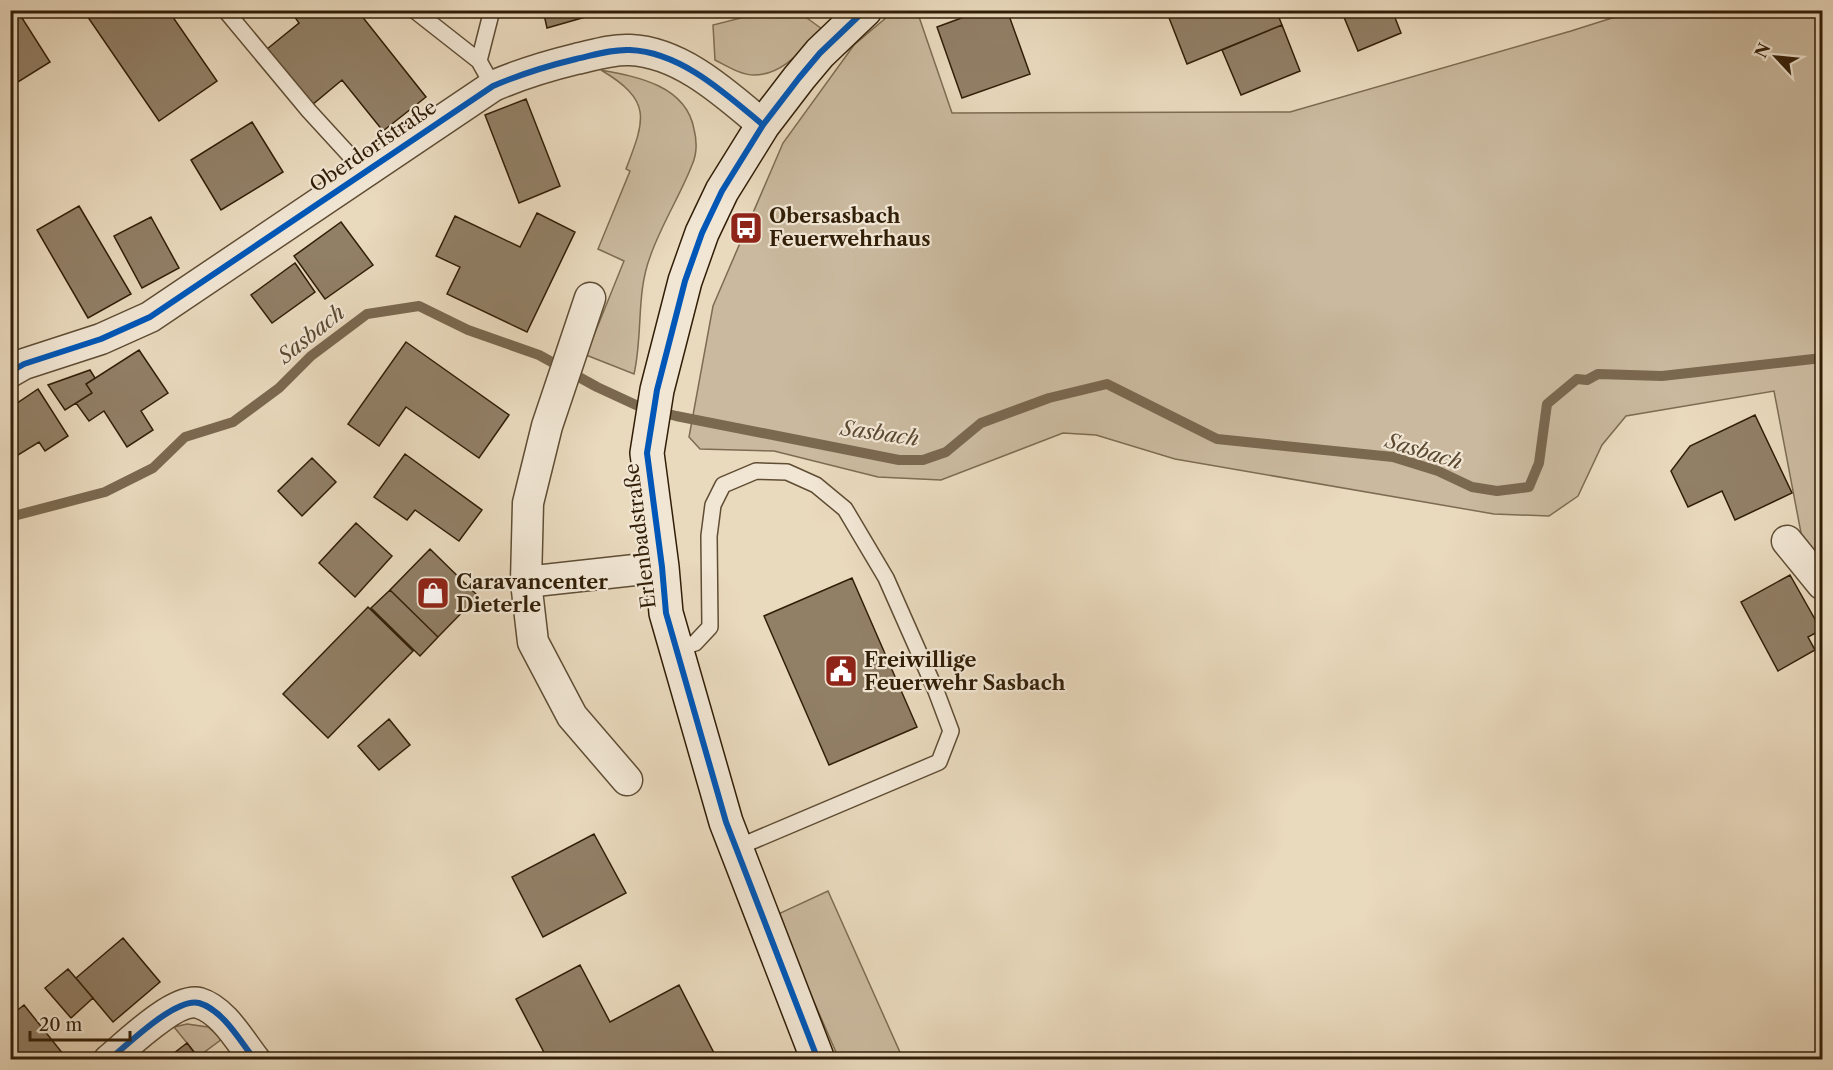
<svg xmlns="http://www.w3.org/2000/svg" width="1833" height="1070" viewBox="0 0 1833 1070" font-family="'Libre Caslon Text',serif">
	<rect width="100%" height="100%" fill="#e9d9bd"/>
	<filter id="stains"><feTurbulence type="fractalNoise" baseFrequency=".00333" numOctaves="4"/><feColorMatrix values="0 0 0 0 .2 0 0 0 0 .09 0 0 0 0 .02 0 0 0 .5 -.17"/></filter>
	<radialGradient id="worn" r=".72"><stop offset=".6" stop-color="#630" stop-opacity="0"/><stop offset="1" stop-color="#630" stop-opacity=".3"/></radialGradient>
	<path fill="#cab99e" stroke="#7e6c52" stroke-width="1.5" d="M796,10L822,29C803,48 784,75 754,75C741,75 727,66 715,60L713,25L768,11Z
		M894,11H917L952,113L1290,112L1571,31L1634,11H1822V572L1805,554L1774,391L1626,416L1602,445L1578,496L1549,516L1494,514L1175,459L1096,435L1063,433L941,480L878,477L774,451L700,449L689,437L713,306L783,143L854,45Z
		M601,70C639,77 686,86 694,129C697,141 697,154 692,165C680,196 661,225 650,257C636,294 643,335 634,374L586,355L624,261L598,249L630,171L626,169C645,119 653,101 601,70Z
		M828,891L903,1059H839L776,915Z
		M187,1024L208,1027L222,1039L202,1054L206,1059H200L174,1027Z"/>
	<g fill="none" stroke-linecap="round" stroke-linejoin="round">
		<path stroke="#7a684f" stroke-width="10" d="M10,517L105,492L153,468L185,437L233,422L279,388L311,356L367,314L419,306L468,330L539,355L597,387L636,405L676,416L899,460H923L946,452L981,423L1049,398L1107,384L1217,439L1393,457L1438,471L1472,487L1497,491L1529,487L1539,463L1547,404L1577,379L1587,380L1598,374L1662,376L1822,358"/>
	</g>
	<path fill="#917f66" stroke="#311e07" stroke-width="1.5" d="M10,10H17L50,62L10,87Z
		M83,10H168L217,81L159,121Z
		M290,10H357L426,97L383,131L342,80L312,105L267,49L299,23Z
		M543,10H610L547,28Z
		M983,10H1007L1030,74L962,98L937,27Z
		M1166,10H1276L1282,25L1187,64Z
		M1341,10H1392L1401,33L1358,51Z
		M1282,25L1300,71L1241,95L1222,50Z
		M526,99L560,186L519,203L485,115Z
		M252,122L283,172L221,210L191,160Z
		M79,206L131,294L88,318L37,230Z
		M537,213L575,232L527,332L447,294L460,267L436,256L455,216L520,247Z
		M151,217L179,268L142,288L114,236Z
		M341,222L373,265L325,299L294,256Z
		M295,263L315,292L272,323L251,295Z
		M406,342L509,415L479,458L406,407L379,446L348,424Z
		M139,350L168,393L141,411L153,430L127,447L104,411L89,421L76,403L92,393L86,384Z
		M90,370L95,378L86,384L92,393L65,410L48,385Z
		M38,389L68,436L45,451L39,442L10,460V408Z
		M1755,415L1792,493L1735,520L1722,491L1688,507L1671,471L1690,446Z
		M405,454L482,510L459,541L415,510L407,520L374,497Z
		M312,458L336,482L302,516L278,491Z
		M356,523L392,556L355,597L319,563Z
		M430,549L478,596L438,637L390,590Z
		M1790,575L1821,630L1808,637L1815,650L1778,671L1741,602Z
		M852,578L917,727L829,765L764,616Z
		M390,590L438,637L420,656L371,608Z
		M368,607L413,651L328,738L283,694Z
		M389,719L410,745L379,770L358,746Z
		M594,834L626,893L543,937L512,877Z
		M123,938L160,982L113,1022L76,978Z
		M580,965L610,1022L679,985L715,1055L706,1060H548L516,999Z
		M68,969L93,998L71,1018L45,988Z
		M24,1005L63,1054L56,1060H10V1016Z
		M187,1043L200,1060H165Z
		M407,1053L411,1060H397Z"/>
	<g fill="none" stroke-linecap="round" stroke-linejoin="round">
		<g stroke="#5f4d34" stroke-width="18">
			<path id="lane" d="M225,10L309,111L364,171
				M414,10L479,61
				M492,10L479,61L493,86
				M676,649L695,643L710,627L709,536L713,505L723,485L756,471L787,472L816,485L845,509L886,578L936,691L951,731L939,762L736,848"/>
		</g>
		<g stroke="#5f4d34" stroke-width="33">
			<path id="street" d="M590,298L547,426L528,503L526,582L533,642L572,716L627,780
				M10,372L24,364L101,339L150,317L493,86C521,74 547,66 576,59C594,55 612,49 630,50C681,52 726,94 763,125
				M1787,541L1822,584
				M526,582L662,567
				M109,1060C127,1045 176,997 199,1003C223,1010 240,1041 255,1060"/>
		</g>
		<g stroke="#311e07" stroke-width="36">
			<path id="secondary" d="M818,1060L726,822L666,613L662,567L647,453L657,390L685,281L702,233L722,191L763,125L799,78L820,53L865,10"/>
		</g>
		<use href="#lane" stroke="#f1e6d4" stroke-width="15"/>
		<use href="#street" stroke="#f1e6d4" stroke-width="30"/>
		<use href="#secondary" stroke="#f1e6d4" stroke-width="33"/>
		<g stroke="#f1e6d4" stroke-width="10">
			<path id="cycleway" d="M10,372L24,364L101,339L150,317L493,86C521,74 547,66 576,59C594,55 612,49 630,50C681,52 726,94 763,125
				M109,1060C127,1045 176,997 199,1003C223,1010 240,1041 255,1060
				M818,1060L726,822L666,613L662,567L647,453L657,390L685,281L702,233L722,191L763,125L799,78L820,53L865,10"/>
		</g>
		<use href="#cycleway" stroke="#0057b8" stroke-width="6"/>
	</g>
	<defs>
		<g id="bus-square" transform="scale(1.725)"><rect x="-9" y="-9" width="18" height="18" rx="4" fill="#8f2418" stroke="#f1e6d4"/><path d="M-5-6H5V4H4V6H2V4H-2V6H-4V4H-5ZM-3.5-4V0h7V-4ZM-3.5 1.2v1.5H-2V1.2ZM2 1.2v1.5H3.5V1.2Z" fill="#fff"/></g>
		<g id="shop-square" transform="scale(1.725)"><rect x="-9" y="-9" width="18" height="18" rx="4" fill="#8f2418" stroke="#f1e6d4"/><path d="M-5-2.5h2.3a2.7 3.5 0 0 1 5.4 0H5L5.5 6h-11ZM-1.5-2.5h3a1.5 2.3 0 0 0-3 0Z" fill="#fff"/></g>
		<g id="civic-square" transform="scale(1.725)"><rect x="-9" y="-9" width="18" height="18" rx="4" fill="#8f2418" stroke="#f1e6d4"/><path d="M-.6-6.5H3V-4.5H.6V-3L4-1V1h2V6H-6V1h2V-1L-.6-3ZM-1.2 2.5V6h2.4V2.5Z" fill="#fff"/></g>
	</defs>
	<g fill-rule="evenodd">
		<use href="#bus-square" x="746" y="228"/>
		<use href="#shop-square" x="433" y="593"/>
		<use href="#civic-square" x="841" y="671"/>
	</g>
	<g text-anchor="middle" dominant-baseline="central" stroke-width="4.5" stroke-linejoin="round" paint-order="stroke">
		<g font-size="20" fill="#311e07" stroke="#f1e6d4">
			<text transform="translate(373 146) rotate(-34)">Oberdorfstraße</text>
			<text transform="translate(640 536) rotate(-97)">Erlenbadstraße</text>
		</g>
		<g font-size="20" font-weight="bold" fill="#311e07" stroke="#f1e6d4" text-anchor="start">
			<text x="769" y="216">Obersasbach<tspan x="769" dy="23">Feuerwehrhaus</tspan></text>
			<text x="456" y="582">Caravancenter<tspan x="456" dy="23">Dieterle</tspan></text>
			<text x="864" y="660">Freiwillige<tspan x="864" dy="23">Feuerwehr Sasbach</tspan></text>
		</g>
		<g font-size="21" font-style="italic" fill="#5b4931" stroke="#f1e6d4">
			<text transform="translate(311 334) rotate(-39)">Sasbach</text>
			<text transform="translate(880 433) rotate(8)">Sasbach</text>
			<text transform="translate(1424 451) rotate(17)">Sasbach</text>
		</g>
	</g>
	<rect width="1833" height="1070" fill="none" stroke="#e9d9bd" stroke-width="36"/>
	<rect x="12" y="12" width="1809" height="1046" fill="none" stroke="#311e07" stroke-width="3"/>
	<rect x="18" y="18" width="1797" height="1034" fill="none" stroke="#311e07" stroke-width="1.5"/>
	<g transform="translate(1776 57) rotate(296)" stroke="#f1e6d4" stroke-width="4.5" paint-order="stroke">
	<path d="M0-4.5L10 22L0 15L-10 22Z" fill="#311e07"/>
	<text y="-9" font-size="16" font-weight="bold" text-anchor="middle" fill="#311e07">N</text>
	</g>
	<path d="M30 1031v9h100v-9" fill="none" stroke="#311e07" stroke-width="3"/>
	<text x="39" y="1031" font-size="18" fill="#311e07" stroke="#f1e6d4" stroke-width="4.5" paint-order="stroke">20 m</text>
	<rect width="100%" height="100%" filter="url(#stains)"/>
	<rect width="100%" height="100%" fill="url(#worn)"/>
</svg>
